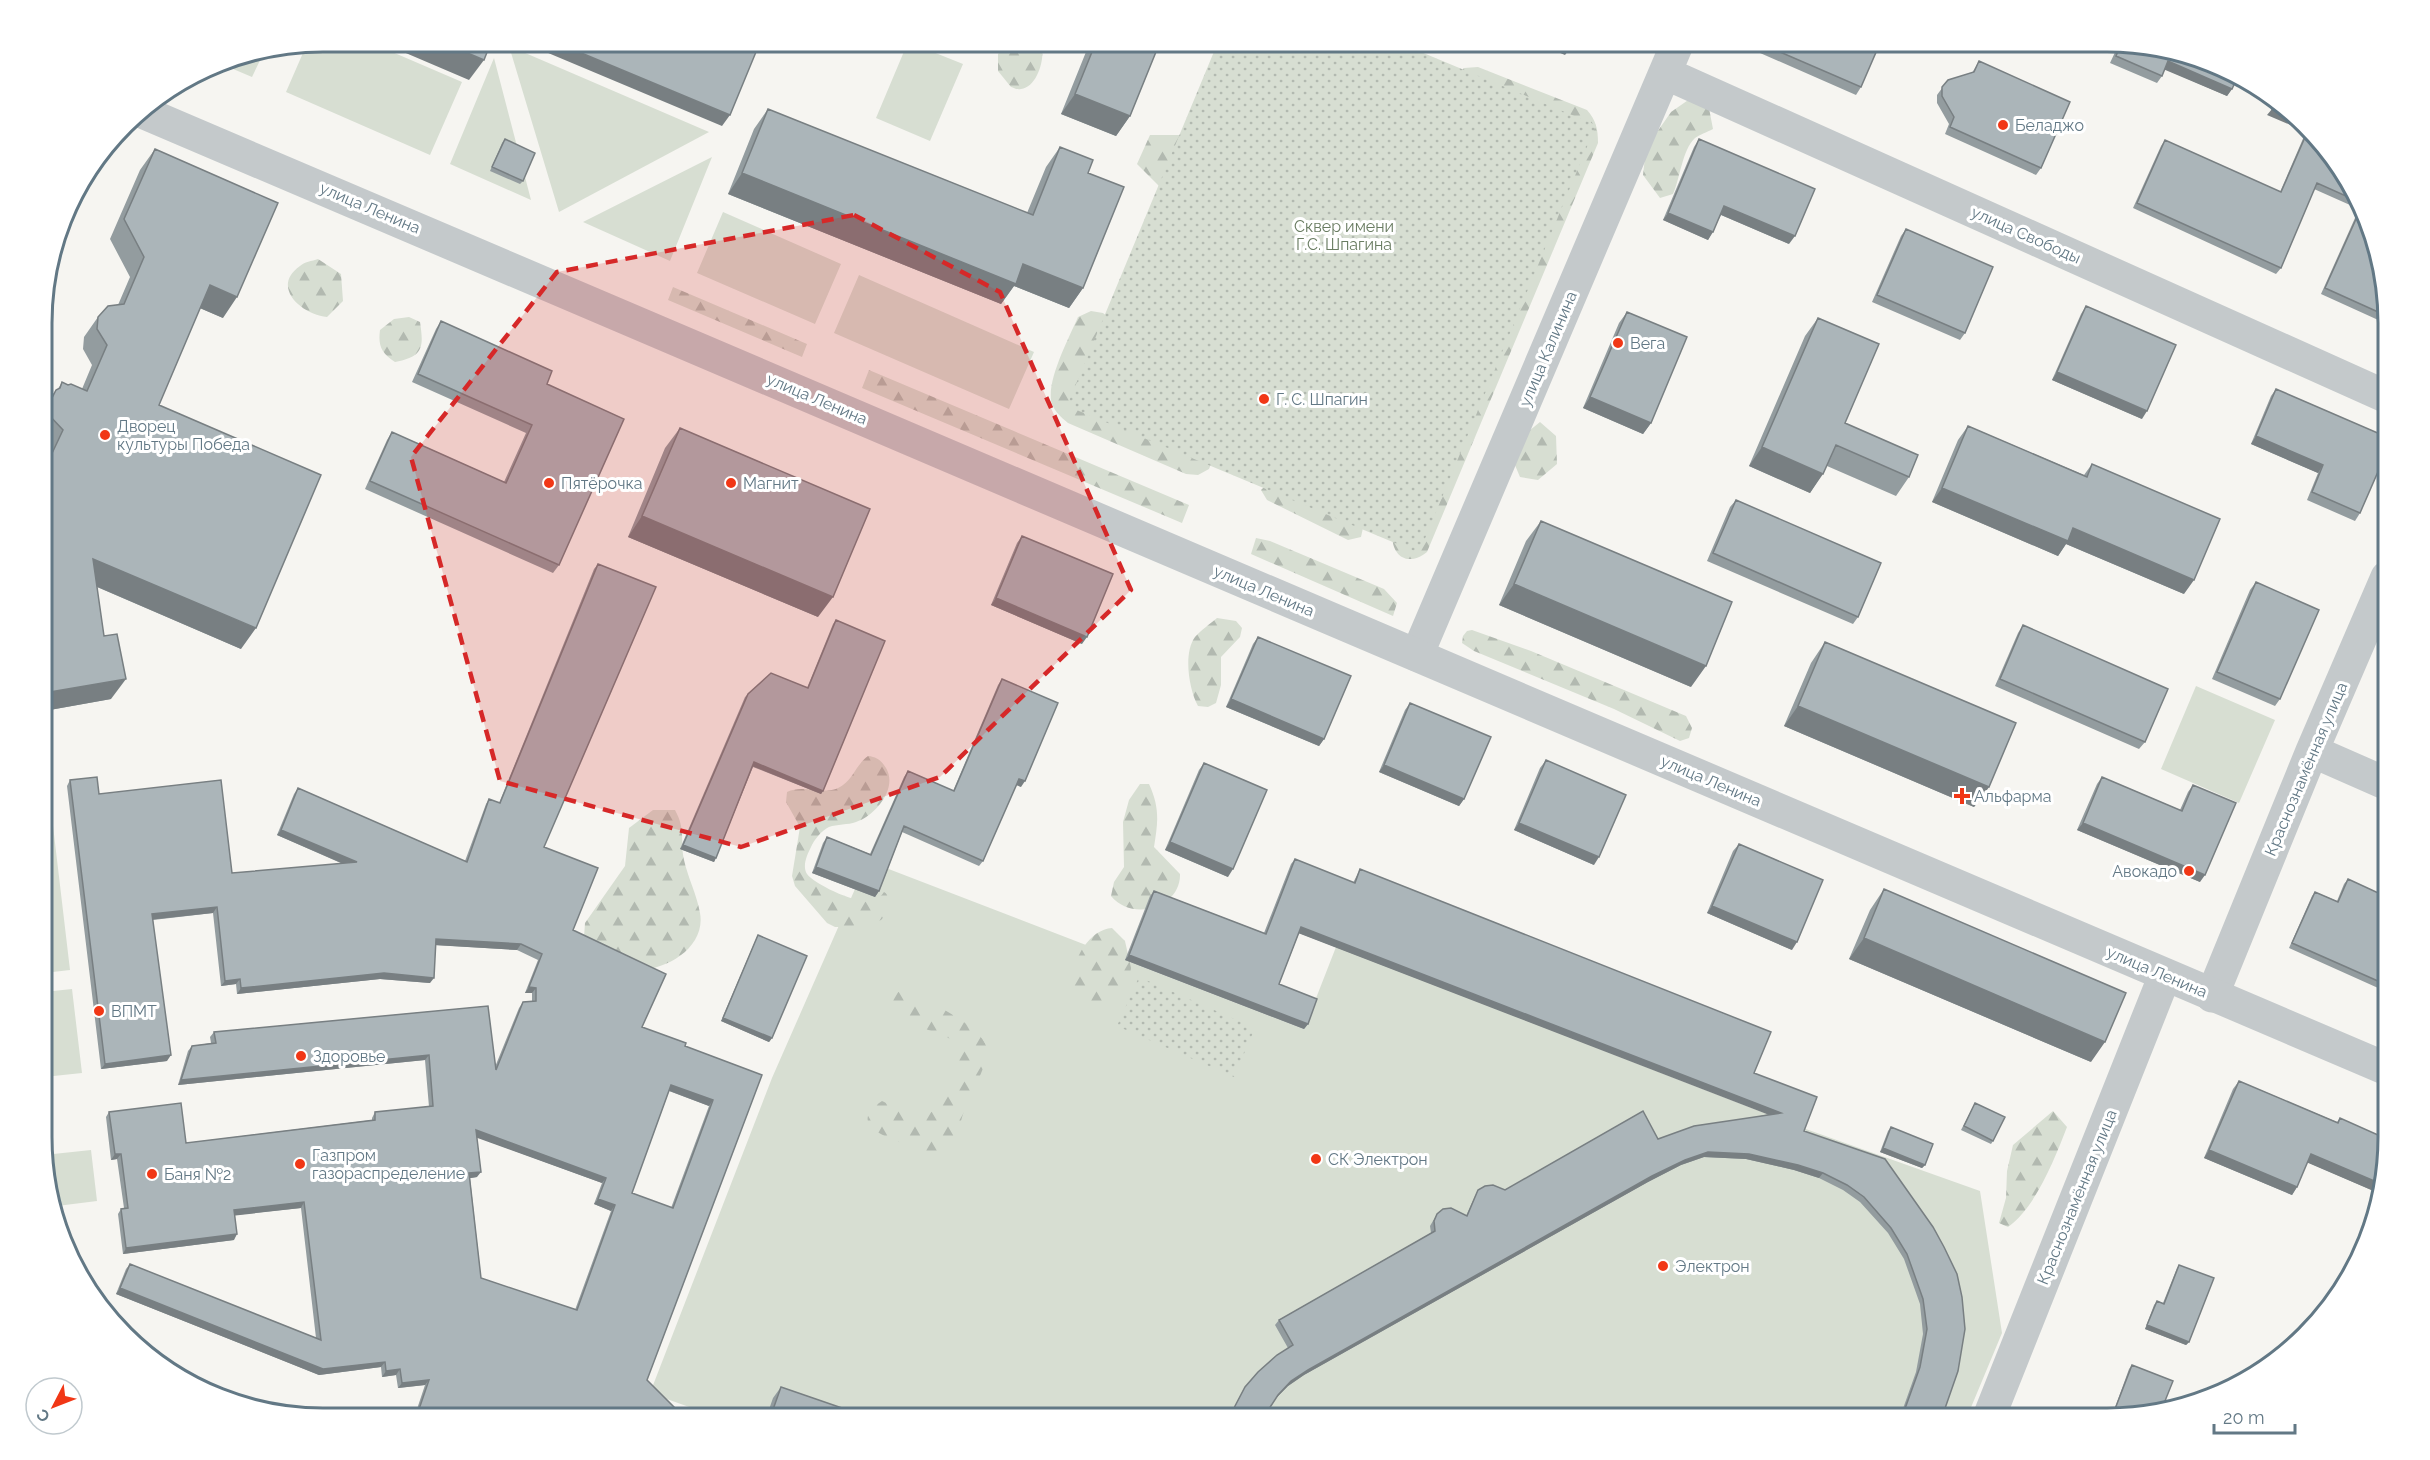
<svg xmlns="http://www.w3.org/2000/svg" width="2430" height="1460" viewBox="0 0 2430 1460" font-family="Raleway,sans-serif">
	<defs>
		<pattern id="forest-firs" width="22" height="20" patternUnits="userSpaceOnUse" patternTransform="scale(1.5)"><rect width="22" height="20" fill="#d7ded2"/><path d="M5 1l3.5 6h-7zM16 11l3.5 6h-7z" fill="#b2b9b0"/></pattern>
		<pattern id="park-dots" width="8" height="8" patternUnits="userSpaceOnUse" patternTransform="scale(1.5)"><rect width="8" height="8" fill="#d7ded2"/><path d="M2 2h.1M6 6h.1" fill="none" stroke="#b2b9b0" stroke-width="1.8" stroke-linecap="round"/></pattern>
	</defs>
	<rect width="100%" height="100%" fill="#f6f5f1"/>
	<path fill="#d7ded2" d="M324,42H369L462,82L430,155L286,92L306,46Z
		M908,42L963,64L930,141L876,118Z
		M509,46L709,132L559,212Z
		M263,54L252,77L219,63Z
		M494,58L531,200L450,164Z
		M712,157L670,261L583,222Z
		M723,212L841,264L815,324L697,273Z
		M859,275L1034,352L1009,409L834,333Z
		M2196,686L2275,720L2239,803L2161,769Z
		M44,775H47L70,970L44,973Z
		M886,868L1304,1029L1336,947L1803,1128L1980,1191L2002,1333L1967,1417L720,1418L650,1393L772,1078L855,889L875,897Z
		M72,989L82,1073L44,1077V992Z
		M91,1150L97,1201L57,1206L44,1173V1155Z"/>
	<path fill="url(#forest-firs)" d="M1008,42H1041C1046,56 1038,87 1021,89C1017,90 1014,88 1011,87L998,71V54Z
		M1478,67L1587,110C1596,120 1598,129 1598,143L1427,552C1408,567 1392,557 1392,534L1455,77L1464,68Z
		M1694,96L1708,103L1713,129C1707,132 1699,135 1695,138C1682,150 1680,179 1673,194L1660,198L1643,175L1646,148L1671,112Z
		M1150,135H1185L1170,197L1137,164Z
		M318,259L341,274L343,301L327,317C302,315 270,287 300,266C304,262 312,261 318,259Z
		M673,287L807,344L802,357L668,300Z
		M1091,311L1103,313L1114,322L1216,451L1209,469L1198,475L1186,474L1068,423C1061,417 1055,412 1052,404C1045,383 1069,338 1078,317Z
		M409,317L420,322C424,348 423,357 395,362C381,353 378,345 380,330L394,319Z
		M869,370L1189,505L1182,523L862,388Z
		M1540,422L1556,436L1557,464L1538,480L1520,477L1512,458L1519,439Z
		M1281,470L1366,514L1361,537L1348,540L1267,500L1261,490Z
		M1256,538L1270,541L1384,589L1397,603L1393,616L1251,554Z
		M1217,618L1236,621L1242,628L1240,637L1221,657V685L1216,703L1208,707L1198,706C1189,690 1183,653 1195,637C1201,630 1210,624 1217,618Z
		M1472,630L1531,651L1686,716L1692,728L1689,738L1680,741L1614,709L1474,651L1462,643L1463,636L1467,631Z
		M868,756C877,757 881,760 886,768C898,788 876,815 856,822C848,825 837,824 829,827C822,830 814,840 811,847C807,855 802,866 807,874C815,885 861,906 874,901C878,899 882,895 884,892L892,897L893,906L881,920L873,923L845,927H835L827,923L795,886L792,876L800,827L786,802L787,792C805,783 826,798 843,785C853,778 857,764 868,756Z
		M1140,784H1149C1160,808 1158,822 1154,847L1180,874C1181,908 1132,922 1111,896L1114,882L1124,867L1123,822L1129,800Z
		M653,810H675C686,830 680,840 684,860C688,878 697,895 700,913C706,946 669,969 640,970C629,971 596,956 583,951L585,923L625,866L629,828Z
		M1112,928L1125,941L1131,968L1128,986L1102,1012C1098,1011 1092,1011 1088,1009C1056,994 1079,930 1112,928Z
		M898,992C919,994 986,1027 987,1050C987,1068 970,1094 964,1111C959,1126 957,1140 949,1154C944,1154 939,1156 934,1156C925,1155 913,1147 904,1144C882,1135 848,1124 882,1101C894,1106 910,1117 923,1115C949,1111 958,1067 960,1047C944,1032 934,1033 915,1025C908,1022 901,1015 895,1011L892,998Z
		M2053,1111L2067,1127C2055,1158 2036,1207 2008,1227L1999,1223L2006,1198L2007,1171L2013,1145Z"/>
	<path fill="url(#park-dots)" d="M1218,42H1397L1596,125L1419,553L1067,406Z
		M1139,977L1255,1028L1234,1077L1117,1026Z"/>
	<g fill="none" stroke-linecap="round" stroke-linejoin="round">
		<path stroke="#c4c9cb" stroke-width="33" d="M1665,73L2387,397
			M1417,655L1678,42
			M2312,751L2387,784
			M2212,996L2312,751L2387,577
			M1989,1417L2165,975"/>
		<path stroke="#c4c9cb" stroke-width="33" d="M140,111L2387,1069"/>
	</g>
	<path fill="#939c9f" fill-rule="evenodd" d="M1090,42H1160L1130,116L1116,136L1061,114Z
		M1735,42H1878L1861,87L1856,95Z
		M2102,42L2180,52L2232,89L2227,96L2165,69L2162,76L2157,83L2110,63L2117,48Z
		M1979,61L2041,168L2036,175L1945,134L1949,124L1937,103V95L1948,80L1972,73Z
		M768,109L1027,213L1046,167L1060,147L1088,173L1083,288L1069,308L1014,286L1001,304L728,194L754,129Z
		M2305,134L2341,167L2373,233L2387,305V324L2321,294L2359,209L2314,189L2281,268L2276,274L2133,208L2161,146L2165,140L2280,192Z
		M505,139L523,181L520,184L490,171L502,143Z
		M1699,139L1789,244L1721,215L1708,240L1663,220L1694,147Z
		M155,149L223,318L200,308L159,405L241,649L97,587L111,699L44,711V459L48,450L44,446V406L56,390L58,389L62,382L68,385L82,389L92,365L83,349L84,337L98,317L118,305L130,277L110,239L140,170Z
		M1906,229L1965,333L1960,340L1872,302L1901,236Z
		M2086,306L2142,419L2052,380L2081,314Z
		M1627,312L1651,423L1643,434L1583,408L1619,323Z
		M1818,318L1845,423L1909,477L1896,496L1827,466L1810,493L1749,466L1805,336Z
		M441,321L547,384L559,565L553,573L365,489L387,440L392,432L504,482L526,433L412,382L436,329Z
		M2276,389L2360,513L2355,521L2307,500L2318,473L2251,444L2271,396Z
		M1968,426L2084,475L2092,464L2184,594L2066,544L2058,556L1932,502L1958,440Z
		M680,428L818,617L628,537L665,448Z
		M1736,500L1858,617L1853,624L1707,561L1730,507Z
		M1541,521L1691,687L1499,605L1526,541Z
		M1022,536L1082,644L991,605L1017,543Z
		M598,564L544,847L573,930L642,1027L685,1046L762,1075L647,1380L685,1418H414L425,1385L398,1388L396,1375L382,1377L381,1367L319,1375L116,1294L126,1269L130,1264L316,1338L301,1208L235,1215L234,1240L123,1254L118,1214L121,1209L124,1208L117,1159L111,1160L106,1117L109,1112L186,1143L372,1120V1118L375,1112L429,1107L425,1060L178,1085L188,1051L192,1046L211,1043L210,1037L214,1032L488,1006L495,1067L519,1008L523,1002L532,1001V993H525L538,960L517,950L436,945L430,983L380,979L237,994L236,984L221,986L213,913L153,920L167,1061L101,1069L67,786L70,780L99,794L232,873L343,864L277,835L294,794L298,788L465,861L486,804L489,799L499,803L594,569ZM669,1091L709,1106L671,1208L632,1193ZM477,1137L602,1183L594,1204L611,1211L575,1310L481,1278L470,1178L477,1177Z
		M2256,582L2280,699L2275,706L2212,679L2250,590Z
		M836,620L823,791L821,794L753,767L714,862L680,849L745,697L748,694L807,688L833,624Z
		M2023,625L2145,742L2139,749L1995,686L2018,633Z
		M1258,637L1324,739L1319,746L1226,707L1253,644Z
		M1825,642L1989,787L1974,807L1784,726L1811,663Z
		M1002,679L1021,787L1016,785L983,861L979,866L902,832L879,891L875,897L812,873L823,843L827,837L870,854L904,777L908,771L953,791L998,685Z
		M1410,703L1464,799L1459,806L1379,772L1405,710Z
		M1546,760L1594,865L1514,830L1540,768Z
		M1204,763L1228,877L1165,850L1199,770Z
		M2102,777L2180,810L2188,792L2193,785L2200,882L2077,830L2097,784Z
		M1739,844L1792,950L1707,913L1733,851Z
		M1295,859L1353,883L1360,869L1754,1073L1804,1131L1933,1227L1942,1417H1900L1916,1372L1923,1334L1920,1304L1904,1259L1888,1233L1860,1202L1843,1190L1819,1178L1794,1170L1746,1159L1704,1157L1681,1165L1648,1182L1304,1375L1288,1386L1275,1399L1263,1418H1229L1231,1413L1245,1387L1288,1348L1275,1325L1279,1320L1431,1233L1430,1226L1437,1214L1466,1216L1475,1196L1478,1190H1505L1658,1139L1769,1114L1299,933L1279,984L1308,1024L1304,1029L1125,960L1150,896L1154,891L1264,933L1291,864Z
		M2348,879L2387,897V992L2289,948L2312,896L2315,892L2337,901L2344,884Z
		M1884,889L2091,1062L1849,959L1870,910Z
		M758,935L772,1038L769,1042L721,1021L756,939Z
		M2239,1081L2337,1122L2340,1118L2387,1155L2376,1192L2307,1162L2297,1187L2292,1195L2204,1158L2233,1089Z
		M1975,1103L1993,1141L1991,1144L1961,1130Z
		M1891,1127L1925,1165L1922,1168L1880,1152L1888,1131Z
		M2179,1265L2189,1342L2186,1345L2145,1329L2154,1305L2157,1301L2163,1303L2177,1268Z
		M2132,1365L2173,1381L2113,1413L2129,1369Z
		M781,1387L871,1418H766L773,1398Z"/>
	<path fill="#787f82" d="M380,42H442L484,60L469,80Z
		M522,42H555L730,115L722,126Z
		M1534,42H1575L1565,55Z
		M2168,61L2232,89L2227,96L2163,69Z
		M1075,94L1130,116L1116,136L1061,114Z
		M2272,109L2285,115L2300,129L2267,115Z
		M742,173L1023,264L1083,288L1069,308L1014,286L1001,304L728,194Z
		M1724,206L1795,236L1789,244L1719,214Z
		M1668,213L1713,232L1708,240L1663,220Z
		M210,285L237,297L223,318L195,306Z
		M2057,372L2147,411L2142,419L2052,380Z
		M1590,397L1651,423L1643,434L1583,408Z
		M2256,436L2323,465L2318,473L2251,444Z
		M1762,447L1823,474L1810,493L1749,466Z
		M1942,488L2073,528L2194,580L2184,594L2066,544L2058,556L1932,502Z
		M642,516L833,597L818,617L628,537Z
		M93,559L256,628L241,649L79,579Z
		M1514,584L1706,666L1691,687L1499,605Z
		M996,598L1087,637L1082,644L991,605Z
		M126,679L111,699L44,711V693Z
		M1231,699L1324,739L1319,746L1226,707Z
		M1798,706L1989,787L1974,807L1784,726Z
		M754,762L823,791L821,794L752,766Z
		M1384,765L1464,799L1459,806L1379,772Z
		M1019,779L1025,781L1021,787L1015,784Z
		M1519,823L1599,857L1594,865L1514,830Z
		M2083,823L2205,875L2200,882L2077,830Z
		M281,830L357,862L353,868L277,835Z
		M1170,842L1233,869L1228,877L1165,850Z
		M683,845L716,858L714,862L680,849Z
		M816,867L879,891L875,897L812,873Z
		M1712,906L1797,942L1792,950L1707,913Z
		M217,907L213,913L148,920L152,914Z
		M1301,927L1781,1113L1777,1118L1298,933Z
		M1864,938L2105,1042L2091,1062L1849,959Z
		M436,939L521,944L517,950L433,945Z
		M1129,955L1308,1024L1304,1029L1125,960Z
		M384,973L434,978L430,983L380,979L237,994L241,988Z
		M240,979L236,984L221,986L225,981Z
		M529,987L536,988L532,993H525Z
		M723,1018L772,1038L769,1042L721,1021Z
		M171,1055L167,1061L101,1069L105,1064Z
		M429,1055L425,1060L178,1085L181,1080Z
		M671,1085L713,1100L709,1106L667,1090Z
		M476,1130L606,1178L602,1183L472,1136Z
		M1883,1148L1925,1165L1922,1168L1880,1152Z
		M2209,1150L2297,1187L2292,1195L2204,1158Z
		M1708,1152L1749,1154L1798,1165L1823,1173L1819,1178L1794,1170L1746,1159L1704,1157L1681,1165L1648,1182L1304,1375L1288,1386L1274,1400L1278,1395L1291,1381L1308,1370L1652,1176L1685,1160Z
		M115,1154H121L117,1159L111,1160Z
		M2311,1154L2379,1183L2376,1192L2306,1162Z
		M481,1172L477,1177L465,1179L469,1173Z
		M598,1199L615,1205L611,1211L594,1204Z
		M304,1202L301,1208L231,1216L234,1210Z
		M237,1234L234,1240L123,1254L126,1248Z
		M120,1288L385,1362L381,1367L319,1375L116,1294Z
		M2147,1325L2189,1342L2186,1345L2145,1329Z
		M400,1369L396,1375L382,1377L386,1371Z
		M429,1380L425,1385L398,1388L402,1383Z
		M2115,1409L2132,1415L2125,1417L2113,1413Z"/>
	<path fill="#abb5b9" stroke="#787f82" stroke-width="1.5" fill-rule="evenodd" d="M442,42H491L484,60Z
		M555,42H731L756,52L730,115Z
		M1096,42H1160L1130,116L1075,94Z
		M1757,42H1878L1880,43L1861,87Z
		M2121,44L2180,52L2238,76L2232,89L2168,61L2162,76L2116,56Z
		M1979,61L2070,102L2041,168L1950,127L1954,117L1942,96V87L1948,80L1974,72Z
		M2274,104L2285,115L2272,109Z
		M768,109L1033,215L1060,147L1093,160L1088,173L1124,187L1083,288L1023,264L1016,284L742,173Z
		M2306,135L2341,167L2357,201L2317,183L2281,268L2137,203L2165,140L2281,192Z
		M505,139L535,153L523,181L492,167Z
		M1699,139L1815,189L1795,236L1724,206L1713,232L1668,213Z
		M155,149L278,203L237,297L210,285L159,405L321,475L256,628L93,559L104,636L117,634L126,679L44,693V466H46L63,430L48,414V406L56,390L60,388L62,382L68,385L71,384L87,391L107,345L97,329L98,317L108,306L124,304L144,257L124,219Z
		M2361,208L2373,233L2387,305V316L2325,288Z
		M1906,229L1993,267L1965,333L1877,295Z
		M2086,306L2176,345L2147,411L2057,372Z
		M1627,312L1687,337L1651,423L1590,397Z
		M1818,318L1879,344L1845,423L1918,455L1909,477L1836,445L1823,474L1762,447Z
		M441,321L552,371L547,384L624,419L559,565L370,481L392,432L506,483L532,425L418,374Z
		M2276,389L2387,437V451L2360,513L2312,492L2323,465L2256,436Z
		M1968,426L2087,477L2092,464L2220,519L2194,580L2073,528L2068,541L1942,488Z
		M680,428L870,509L833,597L642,516Z
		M1736,500L1881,563L1858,617L1713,553Z
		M1541,521L1732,602L1706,666L1514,584Z
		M1022,536L1113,574L1087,637L996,598Z
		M598,564L656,587L544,847L598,868L573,930L666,974L642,1027L686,1043L685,1046L762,1075L647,1380L685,1418H416L429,1380L402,1383L400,1369L386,1371L385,1362L323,1369L120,1288L130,1264L321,1340L304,1202L234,1210L237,1234L126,1248L121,1209L128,1208L121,1154H115L109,1112L181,1103L186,1143L375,1120V1112L433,1106L429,1055L181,1080L192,1046L216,1043L214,1032L488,1006L496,1070L523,1002L536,1001V988L529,987L542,954L521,944L436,939L434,978L384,973L241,988L240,979L225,981L217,907L152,914L171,1055L105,1064L70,780L97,777L99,794L221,780L232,873L357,862L281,830L298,788L467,862L489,799L500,803ZM671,1085L713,1100L673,1208L632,1193ZM476,1130L606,1178L598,1199L615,1205L577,1310L481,1278L469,1173L481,1172Z
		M2256,582L2319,610L2280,699L2217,672Z
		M836,620L885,641L823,791L754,762L716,858L683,845L748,694L771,673L808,688Z
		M2023,625L2168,689L2145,742L2000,679Z
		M1258,637L1351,676L1324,739L1231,699Z
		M1825,642L2016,723L1989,787L1798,706Z
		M1002,679L1058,703L1025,781L1019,779L983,861L904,826L879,891L816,867L827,837L871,855L908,771L954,791Z
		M1410,703L1491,737L1464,799L1384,765Z
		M1546,760L1626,795L1599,857L1519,823Z
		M1204,763L1267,790L1233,869L1170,842Z
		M2102,777L2182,811L2193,785L2236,803L2205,875L2083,823Z
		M1739,844L1823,880L1797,942L1712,906Z
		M1295,859L1355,883L1360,869L1771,1032L1754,1073L1817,1097L1804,1131L1885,1159L1933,1227L1944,1247L1957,1274L1962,1297L1965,1329L1958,1371L1942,1417H1902L1920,1367L1927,1329L1923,1299L1907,1254L1891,1228L1864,1197L1847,1185L1823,1173L1798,1165L1749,1154L1708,1152L1685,1160L1652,1176L1308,1370L1291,1381L1278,1395L1263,1418H1232L1234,1408L1245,1387L1258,1372L1277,1355L1293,1345L1279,1320L1435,1231L1434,1221L1437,1214L1443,1209L1451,1208L1467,1216L1478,1190L1485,1186L1493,1185L1505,1190L1643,1111L1658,1139L1694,1126L1781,1113L1301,927L1279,984L1317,999L1308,1024L1129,955L1154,891L1266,934Z
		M2348,879L2387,897V985L2292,943L2315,892L2338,902Z
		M1884,889L2126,993L2105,1042L1864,938Z
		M758,935L807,956L772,1038L723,1018Z
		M2239,1081L2338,1123L2340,1118L2387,1139V1155L2379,1183L2311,1154L2297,1187L2209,1150Z
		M1975,1103L2005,1117L1993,1141L1964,1126Z
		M1891,1127L1933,1144L1925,1165L1883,1148Z
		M2179,1265L2214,1278L2189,1342L2147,1325L2157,1301L2164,1304Z
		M2132,1365L2173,1381L2163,1406L2132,1415L2115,1409Z
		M781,1387L871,1418H770Z"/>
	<path fill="#d62828" fill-opacity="0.2" stroke="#d62828" stroke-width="4.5" stroke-dasharray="12 8" stroke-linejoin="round" d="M854,215L1000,292L1131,590L940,777L741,847L500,781L411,457L557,272Z"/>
	<g fill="#f13716" stroke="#fff" stroke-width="2">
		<circle cx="2003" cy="125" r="6"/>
		<circle cx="1618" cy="343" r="6"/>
		<circle cx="1264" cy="399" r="6"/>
		<circle cx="105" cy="435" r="6"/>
		<circle cx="549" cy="483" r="6"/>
		<circle cx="731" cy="483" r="6"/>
		<path d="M1959 787h6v6h6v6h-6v6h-6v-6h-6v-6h6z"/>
		<circle cx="2189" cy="871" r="6"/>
		<circle cx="99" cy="1011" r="6"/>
		<circle cx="301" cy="1056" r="6"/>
		<circle cx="1316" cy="1159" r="6"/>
		<circle cx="300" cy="1164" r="6"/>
		<circle cx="152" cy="1174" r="6"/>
		<circle cx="1663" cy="1266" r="6"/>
	</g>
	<g text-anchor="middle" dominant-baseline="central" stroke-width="6" stroke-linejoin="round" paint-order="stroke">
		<g font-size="16" fill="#627885" stroke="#fff" text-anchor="start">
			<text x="2015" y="125">Беладжо</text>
			<text x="1630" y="343">Вега</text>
			<text x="1276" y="399">Г. С. Шпагин</text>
			<text x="117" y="426">Дворец<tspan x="117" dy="18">культуры Победа</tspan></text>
			<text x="561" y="483">Пятёрочка</text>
			<text x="743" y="483">Магнит</text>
			<text x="1974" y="796">Альфарма</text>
			<text x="2177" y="871" text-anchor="end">Авокадо</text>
			<text x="111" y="1011">ВПМТ</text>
			<text x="313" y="1056">Здоровье</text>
			<text x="312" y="1155">Газпром<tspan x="312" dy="18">газораспределение</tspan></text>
			<text x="1328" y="1159">СК Электрон</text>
			<text x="164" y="1174">Баня №2</text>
			<text x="1675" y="1266">Электрон</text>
		</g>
		<g font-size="16" fill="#627885" stroke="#fff">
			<text transform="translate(370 208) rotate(23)">улица Ленина</text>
			<text transform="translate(2026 235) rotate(24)">улица Свободы</text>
			<text transform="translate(1548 349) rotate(-67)">улица Калинина</text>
			<text transform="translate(817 399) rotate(23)">улица Ленина</text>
			<text transform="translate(1264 591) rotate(23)">улица Ленина</text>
			<text transform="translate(2306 769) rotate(-67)">Краснознамённая улица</text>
			<text transform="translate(1711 781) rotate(23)">улица Ленина</text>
			<text transform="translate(2157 972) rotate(23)">улица Ленина</text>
			<text transform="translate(2077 1197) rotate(-68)">Краснознамённая улица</text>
		</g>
		<g font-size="16" fill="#697c61" stroke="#fff">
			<text x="1344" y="226">Сквер имени<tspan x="1344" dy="18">Г.С. Шпагина</tspan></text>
		</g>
	</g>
	<path d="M0 0H2430V1460H0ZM323 52H2107A271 271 0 0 1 2378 323V1137A271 271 0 0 1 2107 1408H323A271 271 0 0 1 52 1137V323A271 271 0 0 1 323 52Z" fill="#fff" fill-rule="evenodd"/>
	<path fill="none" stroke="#627885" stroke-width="3" d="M323 52H2107A271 271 0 0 1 2378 323V1137A271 271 0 0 1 2107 1408H323A271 271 0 0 1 52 1137V323A271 271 0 0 1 323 52Z"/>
	<g transform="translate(54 1406) rotate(228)"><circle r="28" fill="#ffffff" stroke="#c0c9ce" stroke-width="1.5"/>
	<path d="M0-4.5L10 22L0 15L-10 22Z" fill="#f13716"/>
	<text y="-9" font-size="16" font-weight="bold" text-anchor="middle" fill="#627885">С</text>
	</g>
	<path d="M2214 1424v9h81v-9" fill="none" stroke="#627885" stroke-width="3"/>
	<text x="2223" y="1424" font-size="18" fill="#627885" stroke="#ffffff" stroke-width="4.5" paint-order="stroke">20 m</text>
</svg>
